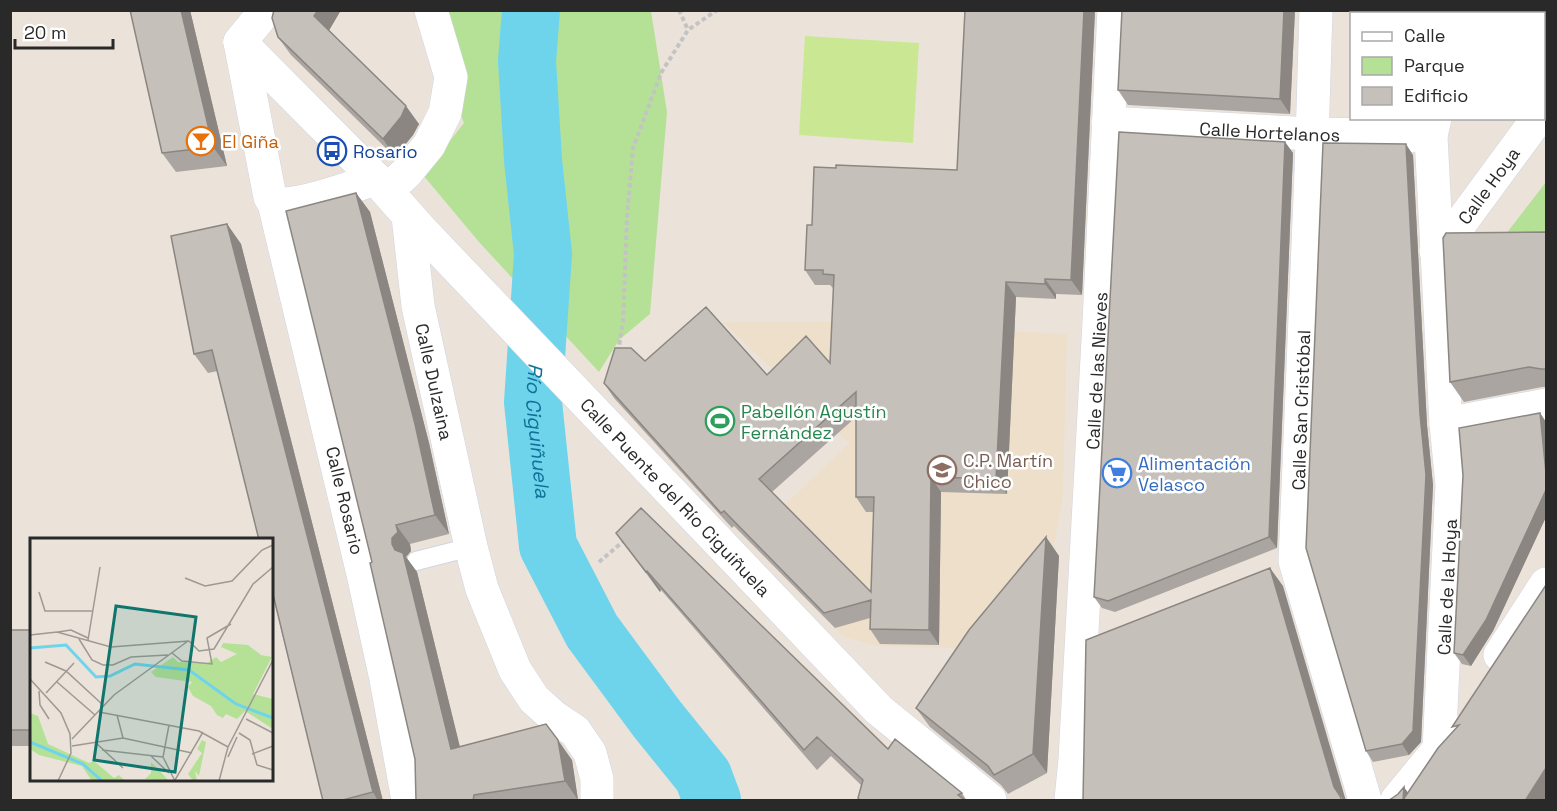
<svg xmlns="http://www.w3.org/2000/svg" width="1557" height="811" viewBox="0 0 1557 811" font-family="'Space Grotesk',sans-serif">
	<rect width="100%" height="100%" fill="#ebe3da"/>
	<path fill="#eddfc9" d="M723,322H843L1067,334L1063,496L1050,567L982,649L878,646L844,637L749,540L849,443Z"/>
	<path fill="#b5e197" d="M437,11H651L667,112L650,314L619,340L599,372L479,242L423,175L464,123L446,77Z
		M1546,182V251L1492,252Z"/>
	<path fill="#cae893" d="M805,36L919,43L913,143L799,135Z"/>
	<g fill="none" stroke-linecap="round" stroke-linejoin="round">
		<path stroke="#6ed4ec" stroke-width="58" id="s1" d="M531,10L527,61L533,160L543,254L533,402L548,546L592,631L657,719L703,776L712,800"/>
		<g stroke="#d0d4e1" stroke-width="20">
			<path id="service" d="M416,561L471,547"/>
		</g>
		<g stroke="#d0d4e1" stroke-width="34">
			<g id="minor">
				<path d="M1316,10L1311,172L1295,561L1365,800"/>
				<path id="s2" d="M240,42L375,178L423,232L879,710L990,800"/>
				<path id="s3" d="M240,42L270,197L274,203L363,574L386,679L408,800"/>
				<path d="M240,42L266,10"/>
				<path d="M1544,64L1546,63"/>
				<path d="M1435,118L1431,136L1446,424L1452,485L1439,749"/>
				<path id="s4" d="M1108,123L1312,134L1431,136"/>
				<path d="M387,191L407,172L429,145L445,113L451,77L431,10"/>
				<path d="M274,203C292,209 357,186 375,178"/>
				<path id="s5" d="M408,216L418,306L471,547L482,589L515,670L534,699L554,717L575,731L590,753L597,779V800"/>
				<path id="s6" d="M1436,251L1457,228L1538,118"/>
				<path d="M1446,424L1546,405"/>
				<path d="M1500,655L1546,584"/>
				<path id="s7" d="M1071,800L1075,759L1099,322L1114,10"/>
				<path d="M1397,800L1439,749L1451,731"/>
			</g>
		</g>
		<path stroke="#c3c3c3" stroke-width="4" stroke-dasharray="4.5 3" stroke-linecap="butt" d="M679,10L688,30
			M618,352L623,322L627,218L633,148L661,73L688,30L717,10
			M599,562L626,539"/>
		<use href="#service" stroke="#fff" stroke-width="18"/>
		<use href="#minor" stroke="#fff" stroke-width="33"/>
	</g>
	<path fill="#aaa5a0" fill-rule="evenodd" d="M130,10H190L227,166L176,172L162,153Z
		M341,10L329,30L419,124L413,135L395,157L291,55L278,37Z
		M965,10H1095L1082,295L1056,294V299L1016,297L1007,494L941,492L939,645L880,644L870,629V618L835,628L734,526L732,528L614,398L604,383L645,361L767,375L830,363L834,289L830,285H815L805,270L812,225L836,168L957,170ZM856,417V497L866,512H874L871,592L772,492Z
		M1122,10H1295L1290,114L1128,105L1118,90Z
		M1546,10V40L1544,42V14Z
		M1285,142L1293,153L1277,548L1115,612L1102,608L1094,597Z
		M1413,155L1427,425L1433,485L1421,742L1409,755L1373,762L1366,751Z
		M356,193L370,212L429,443L449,534L410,544L411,551L406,557L417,572L460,747L572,760L578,800L416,801L415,759L372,562Z
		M227,224L241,244L383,801H323L218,371L208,373L194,354Z
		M1546,232V387H1542L1464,402L1450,382Z
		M1540,413L1546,422V517L1493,631L1471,666L1462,664L1454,653Z
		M616,533L888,749L962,793L967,801H859L858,798L861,785L831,756L817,770L661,590L660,592Z
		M1046,537L1059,556L1047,773L1008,794L1001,785L930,727L916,708Z
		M10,630H32V746H10Z"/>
	<path fill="#8b8682" d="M181,10H190L227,166L213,147Z
		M318,10H341L327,34L314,16Z
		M1084,10H1095L1082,295L1071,280Z
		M1284,10H1295L1290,114L1280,99Z
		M406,106L419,124L413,135L395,157L383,139Z
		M1285,142L1293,153L1277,548L1269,537Z
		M1406,144L1413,155L1427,425L1433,485L1421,742L1409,755L1402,744L1420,414Z
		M356,193L370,212L429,443L449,534L435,515Z
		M227,224L241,244L383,801H378L373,792Z
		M1045,279L1056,294V299L1045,284Z
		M1006,282L1016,297L1007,494L996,479Z
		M1540,413L1546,422V473Z
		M931,477L941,492L939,645L929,630Z
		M1546,490V517L1493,631L1471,666L1463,655Z
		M396,525L410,544L411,551L406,557L417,572L465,768L451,749L395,550L392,544V538Z
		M1046,537L1059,556L1047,773L1033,754Z
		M1270,568L1283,586L1346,801H1344L1334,787Z
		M647,571L661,590L660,592L646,572Z
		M558,740L572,760L578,800L565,781Z
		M1546,768V801H1525Z
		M1404,787L1414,801L1403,800Z"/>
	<path fill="#c6c0ba" stroke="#8b8682" stroke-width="1.5" fill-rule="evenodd" d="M130,10H181L213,147L162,153Z
		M274,10H318L314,16L406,106L401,117L383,139L278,37L272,18Z
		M965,10H1084L1071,280L1045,279V284L1006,282L996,479L931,477L929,630L870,629L871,600L824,613L724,511L721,513L604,383L615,348H631L645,361L706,307L767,375L806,336L830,363L834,275L823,274V270H805L807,225H812L814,167L836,168V165L957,170ZM856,392V497H874L871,592L759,479Z
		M1122,10H1284L1280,99L1118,90Z
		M1385,10H1546V21L1544,22V14H1385Z
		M1119,132L1285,142L1269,537L1108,601L1094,597Z
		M1323,143L1406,144L1420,414L1426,475L1413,731L1402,744L1366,751L1306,548Z
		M356,193L415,424L435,515L396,525L398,532L392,538V544L395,550L403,553L451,749L546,724L558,740L565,781L474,795L473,801H416L415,759L370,563L372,562L286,211Z
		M227,224L373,792L339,801H323L272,590V540H259L212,350L194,354L171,236Z
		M1546,232V369H1541L1529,367L1450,382L1443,238L1446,233Z
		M1540,413L1546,473V490L1486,620L1463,655L1454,653L1463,475L1459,428Z
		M641,508L888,749L895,739L962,793L958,795L966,801H861L858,798L863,780L817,737L804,750L647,571L646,572L616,533Z
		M1046,537L1033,754L994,775L988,766L916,708L969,630Z
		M1270,568L1334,787L1340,796L1342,801H1083L1086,640Z
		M1546,585V768L1525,801H1388L1398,794L1404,787L1403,800L1438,748L1459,725L1452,727Z
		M10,630H32V730H10Z"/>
	<defs>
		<g id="bar-ring" transform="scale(1.5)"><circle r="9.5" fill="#fff" stroke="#e8710a" stroke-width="1.5"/><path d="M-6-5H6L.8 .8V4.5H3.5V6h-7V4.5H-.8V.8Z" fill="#e8710a"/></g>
		<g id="bus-ring" transform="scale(1.5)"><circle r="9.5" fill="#fff" stroke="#1a4fb4" stroke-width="1.5"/><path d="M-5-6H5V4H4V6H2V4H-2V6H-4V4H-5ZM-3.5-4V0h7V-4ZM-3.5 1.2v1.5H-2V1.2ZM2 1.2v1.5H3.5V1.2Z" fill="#1a4fb4"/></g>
		<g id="stadium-ring" transform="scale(1.5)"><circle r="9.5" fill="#fff" stroke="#2e9e5b" stroke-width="1.5"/><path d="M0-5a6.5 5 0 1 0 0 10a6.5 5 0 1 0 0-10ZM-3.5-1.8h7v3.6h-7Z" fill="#2e9e5b"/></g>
		<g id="school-ring" transform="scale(1.5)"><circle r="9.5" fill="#fff" stroke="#8d6e63" stroke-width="1.5"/><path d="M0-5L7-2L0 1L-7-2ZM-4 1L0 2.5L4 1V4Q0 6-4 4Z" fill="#8d6e63"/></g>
		<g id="supermarket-ring" transform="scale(1.5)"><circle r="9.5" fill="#fff" stroke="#3f7fe0" stroke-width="1.5"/><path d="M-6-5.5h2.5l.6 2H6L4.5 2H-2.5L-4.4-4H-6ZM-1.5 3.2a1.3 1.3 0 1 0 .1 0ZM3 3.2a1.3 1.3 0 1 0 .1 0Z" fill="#3f7fe0"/></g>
	</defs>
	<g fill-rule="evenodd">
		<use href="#bar-ring" x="201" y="141"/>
		<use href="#bus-ring" x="332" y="151"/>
		<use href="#stadium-ring" x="720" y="421"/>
		<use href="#school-ring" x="942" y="470"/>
		<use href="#supermarket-ring" x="1117" y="473"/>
	</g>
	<g text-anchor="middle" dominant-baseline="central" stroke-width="5" stroke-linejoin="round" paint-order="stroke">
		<g font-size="18" fill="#292929" stroke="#fff">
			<text stroke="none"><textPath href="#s4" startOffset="162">Calle Hortelanos</textPath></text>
			<text stroke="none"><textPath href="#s6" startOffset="84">Calle Hoya</textPath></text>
			<text stroke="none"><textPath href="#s7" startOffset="430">Calle de las Nieves</textPath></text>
			<text stroke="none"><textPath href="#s5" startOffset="168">Calle Dulzaina</textPath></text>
			<text transform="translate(1301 410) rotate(-88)">Calle San Cristóbal</text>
			<text stroke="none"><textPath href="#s2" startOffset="630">Calle Puente del Río Ciguiñuela</textPath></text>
			<text stroke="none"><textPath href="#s3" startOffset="471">Calle Rosario</textPath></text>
			<text transform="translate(1447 587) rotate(-87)">Calle de la Hoya</text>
		</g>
		<g font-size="18" fill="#c56008" stroke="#fff" text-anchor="start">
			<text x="222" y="141">El Giña</text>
		</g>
		<g font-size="18" fill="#164399" stroke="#fff" text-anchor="start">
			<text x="353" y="151">Rosario</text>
		</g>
		<g font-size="18" fill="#27864d" stroke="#fff" text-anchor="start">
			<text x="741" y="411">Pabellón Agustín<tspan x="741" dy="21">Fernández</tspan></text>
		</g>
		<g font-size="18" fill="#785e54" stroke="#fff" text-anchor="start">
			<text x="963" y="460">C.P. Martín<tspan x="963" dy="21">Chico</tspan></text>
		</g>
		<g font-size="18" fill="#366cbe" stroke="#fff" text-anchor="start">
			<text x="1138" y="463">Alimentación<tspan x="1138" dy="21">Velasco</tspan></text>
		</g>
		<g font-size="20" font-style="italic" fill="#0f7196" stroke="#fff">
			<text stroke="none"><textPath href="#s1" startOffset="422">Río Ciguiñuela</textPath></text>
		</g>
	</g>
	<g transform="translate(30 538)">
		<rect width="243" height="243" fill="#ebe3da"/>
		<path d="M193,105L218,107L231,117L242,119L223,156L243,161V191L215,173L207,181L196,176L193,180L187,177L181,168L163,158L158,149L162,144L126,139L121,134L143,119L148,124L177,125L186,119L191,124L207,116L191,109ZM0,175L8,178L18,206L59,225L64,223L84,240L89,237L95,243H62L52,228L9,217L0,211ZM172,202L176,204L169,238L165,233L167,243H163L158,236L172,215L167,211ZM121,224L128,231L138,242L115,241L121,235Z" fill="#b5e197"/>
		<path fill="none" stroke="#6ed4ec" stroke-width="3" d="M0,110L36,107L66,139L80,138L105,126L159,132L206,166L243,180M0,204L53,226L72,243"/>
		<path fill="none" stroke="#9d9993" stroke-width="1.5" d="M155,40L175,48L202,43L232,12L243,7M9,54L15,73H63M28,94L41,92L58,100M0,97L27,94L81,109L159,103M49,101L62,122L73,127H83L101,119L138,117M58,102L70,29M159,103L169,113L184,111L223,46L243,29M142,115L152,123L182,126L177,100L201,86M15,124L36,133L73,167M0,141L31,175L40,196L41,215L28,243M27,144L65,177M9,153L10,167L19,181M16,155L44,125M69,174L169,193L198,209M87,177L93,200M216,181L243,195M209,195L220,202L227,227L243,232M42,201L84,157L158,103M65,204L93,230M42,208L93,200L162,215M72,212L133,219M222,216L243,208M121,218L139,235M133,219L139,187M133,219L145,243M198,219L207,199M145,242L173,194M189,243L198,209L243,122"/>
		<path fill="#0f766e" fill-opacity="0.15" stroke="#0f766e" stroke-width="3" d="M86,68L166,79L145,234L64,222Z"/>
		<rect width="243" height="243" fill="none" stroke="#292929" stroke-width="3"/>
	</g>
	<rect width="1557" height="811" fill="none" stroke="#292929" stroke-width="24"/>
	<rect x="1350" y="12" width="195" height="108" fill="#ffffff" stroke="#a9a9a9" stroke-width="1.5"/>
	<rect x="1362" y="32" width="30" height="9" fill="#ffffff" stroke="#a9a9a9" stroke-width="1.5"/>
	<text x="1404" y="42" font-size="18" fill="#292929">Calle</text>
	<rect x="1362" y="57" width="30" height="18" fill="#b5e197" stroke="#a9a9a9" stroke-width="1.5"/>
	<text x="1404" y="72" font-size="18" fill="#292929">Parque</text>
	<rect x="1362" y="87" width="30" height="18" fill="#c6c0ba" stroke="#a9a9a9" stroke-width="1.5"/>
	<text x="1404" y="102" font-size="18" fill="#292929">Edificio</text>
	<path d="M15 39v9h98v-9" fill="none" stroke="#292929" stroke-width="3"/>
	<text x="24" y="39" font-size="18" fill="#292929" stroke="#ffffff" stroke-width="4.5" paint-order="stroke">20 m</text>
</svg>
